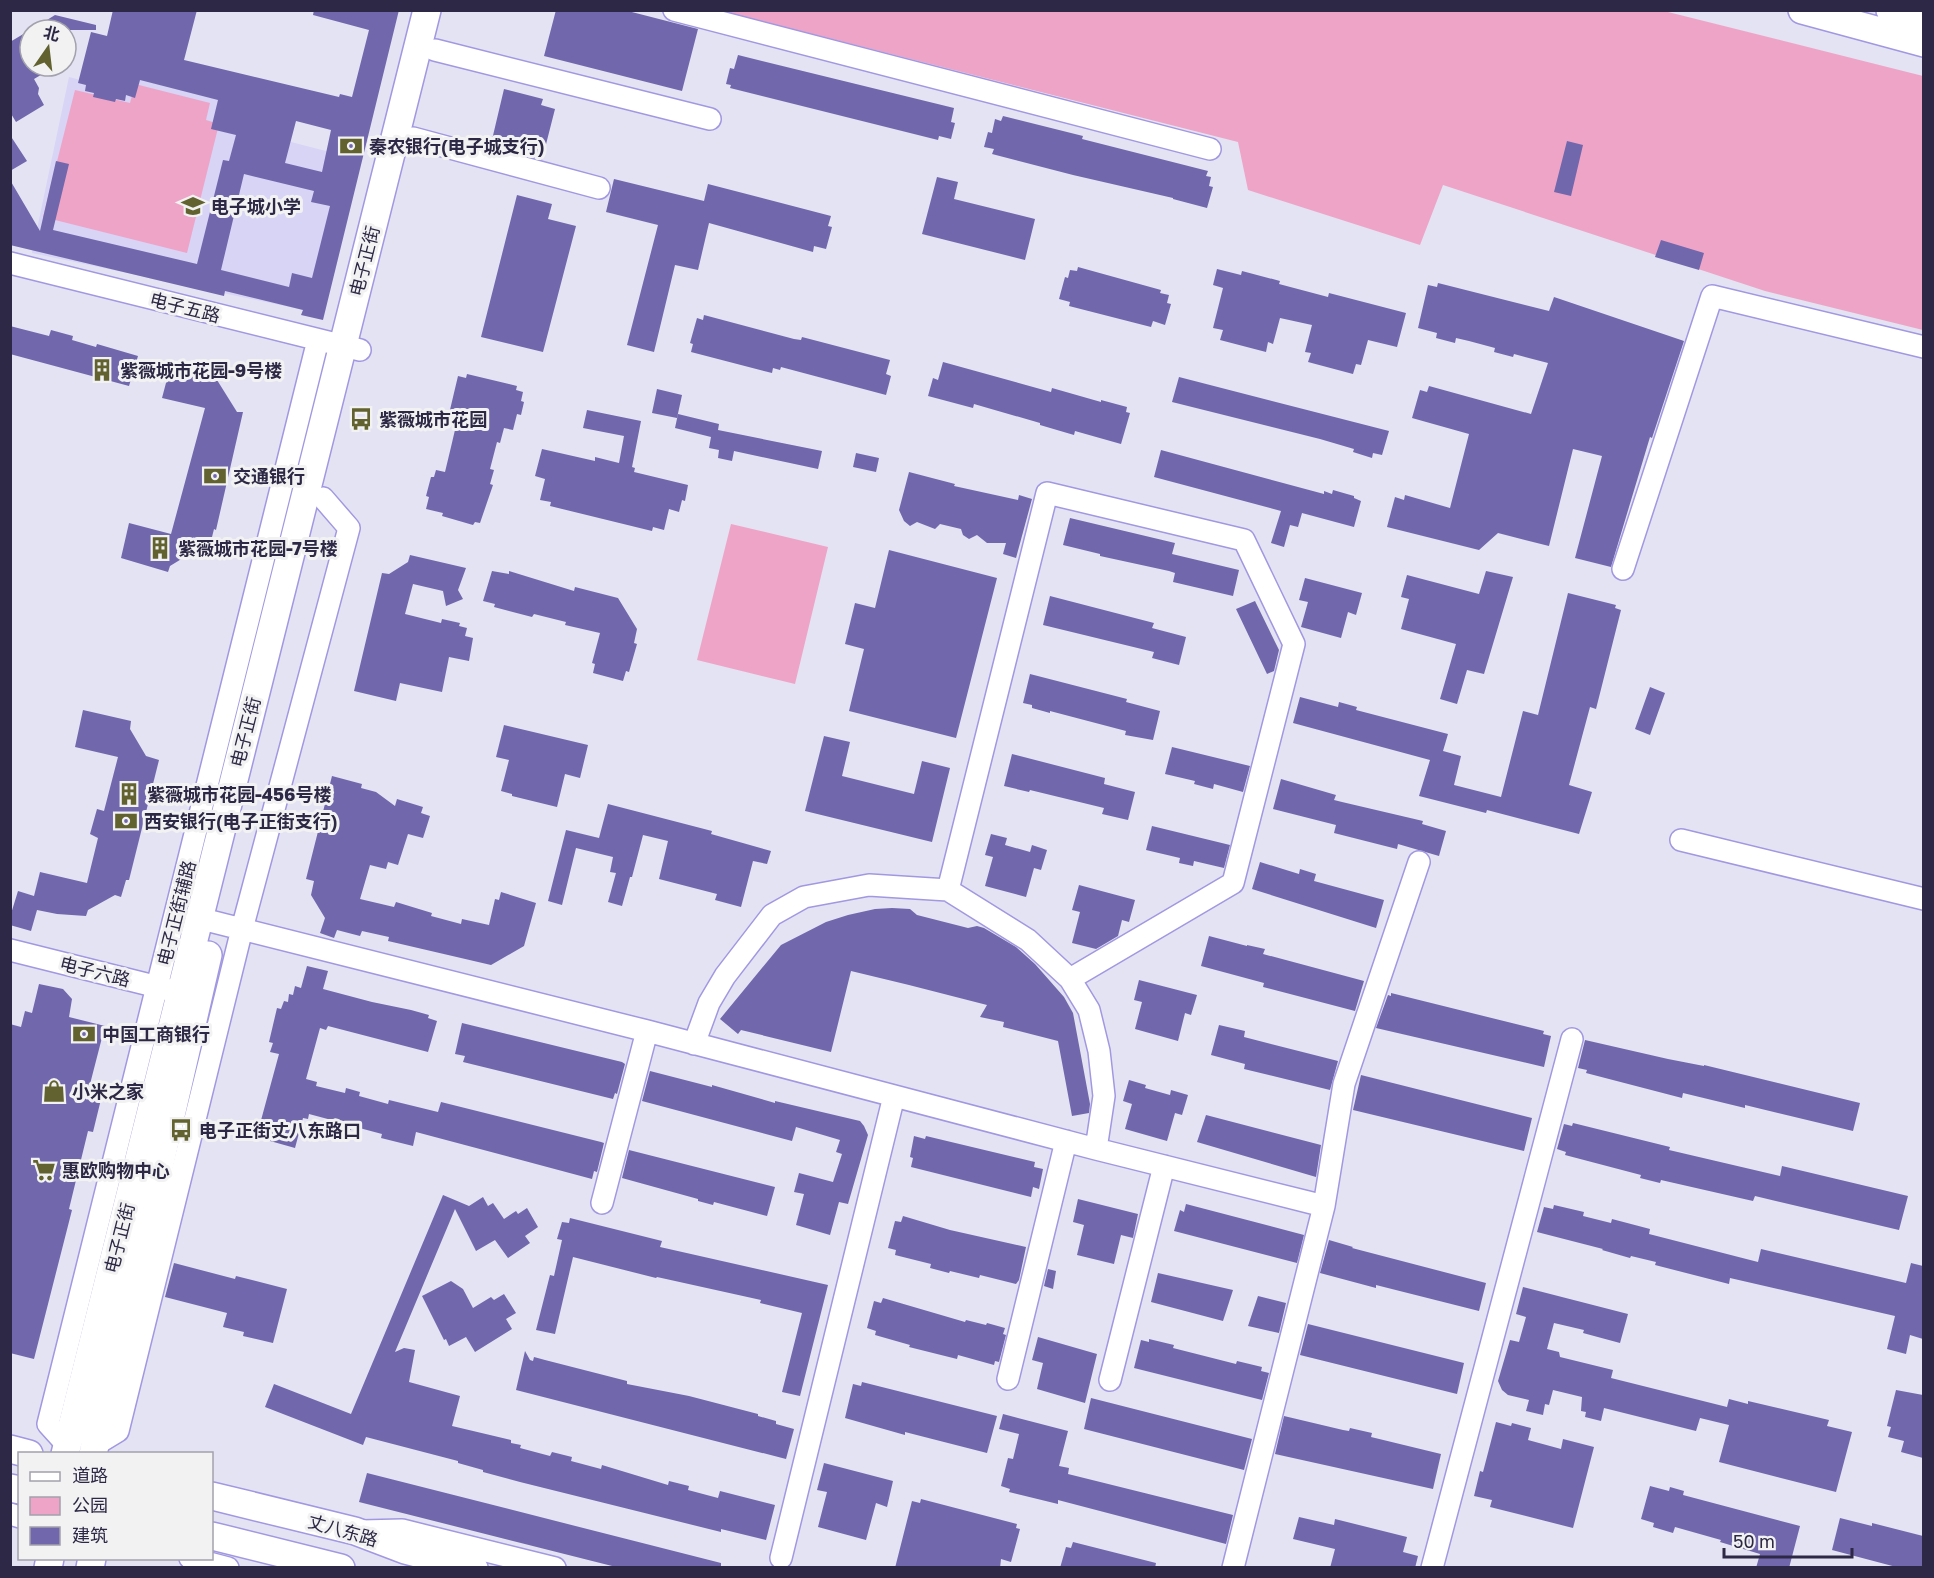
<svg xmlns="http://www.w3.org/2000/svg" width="1934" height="1578" viewBox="0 0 1934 1578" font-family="'Golos Text','Noto Sans SC',sans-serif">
	<rect width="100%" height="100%" fill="#e4e3f3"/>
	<path fill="#d7d4f6" d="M69,77L126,92L130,77L254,108L248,131L357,159L318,313L32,253Z"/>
	<path fill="#eea4c7" d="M722,11H1664L1923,76V330L1765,291L1443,185L1420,245L1248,190L1238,142Z
		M135,84L210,103L206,120L219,124L187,253L43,217L75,90L130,103Z
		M731,524L828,547L795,684L697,660Z"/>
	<path fill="#7167ac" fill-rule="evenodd" d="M113,10H197L184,60L339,97L340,94L352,97L369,30L313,15L314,10H399L323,320L301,315L303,310L225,291L224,296L10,245V180L40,231L56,161L69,164L53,230L197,264L223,160L229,161L236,135L211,129L218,100L140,80L135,98L126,95L125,101L116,99L115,102L93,97L94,93L85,91L86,85L78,83L91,32L107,36ZM296,121L331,130L322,172L285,163ZM244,174L314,191L311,202L330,206L312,278L292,273L289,287L221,270Z
		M556,10H624L698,29L682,91L544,56Z
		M55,15L96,25V30H31Z
		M30,30V66H56L34,79L39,88L38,94L44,105L16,122L10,112V42Z
		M738,55L954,108L951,122L955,123L951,139L939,136L938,140L730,88L731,85L726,84L730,68L734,69Z
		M504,89L543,99L541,105L555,109L542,160L529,156L530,154L491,144Z
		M1003,116L1083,136L1082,139L1208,171L1206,176L1211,177L1209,186L1213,187L1207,208L1173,199V198L1073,175L992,154L994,149L984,147L988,132L992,133L995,119L1001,121Z
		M10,135L27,161L10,171Z
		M1567,141L1583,145L1571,196L1554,192Z
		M937,177L958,182L954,199L1035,219L1025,260L922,234Z
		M614,179L704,201L708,184L831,216L828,226L832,227L826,249L814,246L813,252L709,223L698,270L675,265L654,352L627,345L658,225L606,212Z
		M517,195L552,204L548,219L576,226L543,352L481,337Z
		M1661,240L1704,253L1699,270L1655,257Z
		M1078,267L1161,290L1160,293L1169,295L1167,303L1171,304L1165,325L1153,321L1151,327L1069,306L1070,302L1059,299L1065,277L1068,278L1070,270L1077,271Z
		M1217,269L1241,275L1242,271L1280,281L1279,284L1328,297L1329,293L1406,313L1397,347L1368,340L1361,365L1356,364L1353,374L1308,362L1311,353L1305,352L1312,325L1280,318L1273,344L1268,342L1266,352L1220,340L1223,330L1213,328L1223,288L1213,285Z
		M1438,283L1549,311L1554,297L1684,341L1652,438L1650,437L1611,567L1575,558L1602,456L1573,449L1549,546L1498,533L1479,550L1387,527L1395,497L1404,500L1405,495L1450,508L1469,434L1412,418L1420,390L1427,392L1429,386L1531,414L1548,363L1514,354L1513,357L1494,352L1495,348L1469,341L1456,338L1455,343L1436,338L1437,333L1418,328L1428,285L1437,287Z
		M704,315L794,339L801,340L802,337L890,360L886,374L891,376L886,395L781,367L780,370L773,368L772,373L691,352L693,344L690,343L697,318L703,320Z
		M10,326L49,336L51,330L73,336L72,340L96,347L97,344L138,356L129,386L10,354Z
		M943,362L1051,392L1052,388L1101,402V400L1127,407L1126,412L1130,413L1121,444L1075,431L1074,435L1040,425V423L974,404L973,408L928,396L933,378L938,380Z
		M171,364L200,372L201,369L218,373L217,380L237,412H243L216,530L214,529L209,549L201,547L170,566L168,572L121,558L129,523L171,534L205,408L162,398Z
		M467,374L517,386L516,390L523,392L521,401L524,402L521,415L517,414L513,430L504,428L500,443L497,442L490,469L494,470L490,484L493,485L480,523L475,522L473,525L442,516L443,513L426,509L429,497L426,496L431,477H434L436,470L445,472L451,447L458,417L449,414L458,376L466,378Z
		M1179,377L1389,431L1382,455L1373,453L1372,458L1353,452L1354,449L1320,439L1172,402Z
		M657,389L682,395L677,418L652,413Z
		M587,410L641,421L632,467L635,468L634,472L688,485L685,501L682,500L679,512L669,509L664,530L653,527L652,531L550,506L551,502L540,500L545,479L535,476L542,449L595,461V457L619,463L624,436L583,428Z
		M678,414L719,424L718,430L822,451L818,469L734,451L732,461L718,458L719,450L709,448L711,437L675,428Z
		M1161,450L1324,494V491L1332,494L1333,490L1354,496V498L1361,501L1354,527L1302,513L1298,527L1290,525L1284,547L1271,543L1281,511L1154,477Z
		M856,453L879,458L876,472L853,467Z
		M909,472L955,484L954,486L1018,500L1019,495L1032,499L1016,558L1003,554L1006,543H987L977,535L969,539L963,535L961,529L940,524L935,529L917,522L910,526L904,521L899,510Z
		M1070,518L1175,543L1172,554L1239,570L1233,596L1173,582L1175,573L1169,571L1100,556V554L1063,545Z
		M889,550L997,578L956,738L849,711L864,649L845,644L855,603L875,608Z
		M410,555L466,568L458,590L463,599L446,606L443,591L413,584L405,614L441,623L442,619L460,623L459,626L467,628L465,636L473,638L469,661L449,657L442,692L400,683L396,701L354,691L382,573L389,574L408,562Z
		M492,571L509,574V571L574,591L575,587L618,598L637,629L634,643L637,644L629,672L626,671L623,681L593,673L595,664L592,663L600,633L565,625L566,622L534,614L532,617L494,607L495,604L483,601Z
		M1486,571L1513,577L1484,674L1467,670L1457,704L1440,699L1456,644L1401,629L1409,599L1401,597L1407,575L1479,594Z
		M1305,578L1362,593L1356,615L1348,612L1341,638L1301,627L1308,602L1299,600Z
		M1568,593L1616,605L1615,608L1621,610L1596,709L1590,707L1569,785L1592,792L1579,834L1487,810L1486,813L1419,796L1430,760L1293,723L1300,697L1338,707L1339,702L1357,707L1356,710L1448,734L1443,751L1461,756L1454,785L1501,797L1523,711L1538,715Z
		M1050,596L1154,623L1152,628L1186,637L1179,665L1152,658L1154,652L1043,625Z
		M1255,601L1279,650L1274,671L1267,674L1236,609Z
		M1030,674L1127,699L1126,702L1160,711L1153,740L1125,735L1126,731L1050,711V713L1032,708V705L1023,703Z
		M1650,687L1665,693L1650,735L1635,729Z
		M83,710L131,721L130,729L146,756L159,760L129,880H126L121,897L115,895L88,910L86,916L57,914L37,910L31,931L10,925V917L18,891L34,896L40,872L87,883L98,838L90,834L97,809L104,811L118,757L75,747Z
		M504,725L588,745L580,778L565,774L557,807L512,796V794L501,791L509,760L496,757Z
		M824,736L850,742L842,776L914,794L922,761L950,768L932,842L805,811Z
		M1172,747L1250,766L1243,792L1214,784L1213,789L1194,784L1195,781L1165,774Z
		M1012,754L1105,778L1104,784L1135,792L1128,820L1102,814L1104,808L1030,790L1029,792L1004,786Z
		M332,776L362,784L361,788L376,792L395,806L397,799L423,807L421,813L430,816L423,838L408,834L398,865L388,862L386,869L370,865L360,899L394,907L396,902L432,913L431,916L461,924L462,919L489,925L495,899L499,900L501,892L536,903L524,946L491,965L388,941L389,937L362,931L360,936L337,930L334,938L320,933L325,918L311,895L314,881L306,879Z
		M1281,779L1336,795L1334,800L1342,802L1423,821L1422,824L1446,831L1439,856L1398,844L1397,849L1334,833L1336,825L1273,809Z
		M608,804L712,831L711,834L771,851L767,864L753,861L741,907L715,900L717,894L659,879L668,841L643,835L632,877H630L622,906L608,902L616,873L610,872L613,857L576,848L562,905L548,901L566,830L599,838Z
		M1152,826L1230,845L1224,868L1194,861L1193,866L1179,863L1180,858L1146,850Z
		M991,834L1007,838L1005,845L1030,852L1032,845L1047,850L1041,870L1034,868L1026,897L985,886L993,857L985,855Z
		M1260,862L1299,874L1300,869L1316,874L1314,881L1384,900L1376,928L1252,889Z
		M1079,885L1135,900L1129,922L1122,920L1118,936L1096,949L1072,943L1080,912L1072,910Z
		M892,908L910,909L917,915L968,928L977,926L984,928L1016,947L1035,964L1064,997L1073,1013L1090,1104L1089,1113L1072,1116L1058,1041L1003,1027L1004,1022L980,1017L987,1005L909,985L851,971L831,1052L741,1030L738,1034L720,1019L781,945L826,922L848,915L875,909Z
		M1209,936L1247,946V945L1265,949L1263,954L1364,981L1355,1011L1263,987L1264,983L1201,966Z
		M307,966L328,971L323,989L372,1002L411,1010L429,1015L428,1018L437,1021L428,1052L328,1026L326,1030L320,1028L306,1079L317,1082L316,1086L345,1093L346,1088L360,1092L359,1096L388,1104L389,1100L438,1112L441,1102L601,1142L604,1143L597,1172L594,1171L592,1179L416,1132L413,1146L381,1138L382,1134L352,1126L351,1130L338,1126L339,1122L309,1114L308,1119L303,1118L295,1148L263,1139L264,1137L257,1135L279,1054L270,1052L273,1043L269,1042L277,1008L281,1009L284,1001L288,1002L289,994L293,995L295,986L301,988Z
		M1139,980L1197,995L1191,1015L1185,1013L1178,1041L1135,1029L1142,1002L1134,1000Z
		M39,984L63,989L72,999L69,1017L105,1026L89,1088L103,1091L93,1132L88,1131L69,1209L72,1210L34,1359L10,1353V1024L21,1027L25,1011L32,1013Z
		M1391,993L1544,1031L1543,1034L1551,1036L1544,1067L1376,1028L1388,995L1391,996Z
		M462,1023L622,1062L625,1064L617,1094L615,1093L613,1099L463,1062L465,1056L455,1054Z
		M1219,1025L1245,1031L1244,1037L1338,1061L1330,1090L1244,1069L1245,1064L1211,1055Z
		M1585,1040L1668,1059L1704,1066V1065L1860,1103L1853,1131L1745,1105V1108L1683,1093L1682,1098L1586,1073L1587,1070L1578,1068Z
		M650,1071L712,1087V1085L775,1103V1101L860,1121L864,1126L868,1135L848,1204L839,1202L830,1235L796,1225L804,1194L794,1192L799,1173L833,1182L842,1154L836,1152L840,1140L796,1127L792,1141L642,1101Z
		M1361,1075L1532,1118L1524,1151L1353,1110Z
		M1129,1080L1146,1085L1145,1088L1170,1095L1171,1090L1188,1095L1182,1115L1175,1113L1167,1141L1125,1129L1132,1104L1123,1101Z
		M1206,1115L1321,1145L1316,1177L1197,1142Z
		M1573,1123L1670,1147L1669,1150L1780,1176L1782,1166L1908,1196L1899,1230L1755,1196L1753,1201L1661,1180L1660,1183L1640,1178L1641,1175L1565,1155L1566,1152L1557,1149L1564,1124L1572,1126Z
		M914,1136L925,1139L926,1136L1035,1162L1034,1167L1043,1169L1039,1189L1033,1187L1031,1197L911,1167L913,1158L910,1157Z
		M629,1150L775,1187L767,1216L714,1202L713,1205L698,1201V1199L622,1178Z
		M443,1195L469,1206L483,1197L488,1206L493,1203L504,1219L516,1211L518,1214L527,1208L538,1227L525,1236L530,1243L508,1258L495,1240L476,1251L455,1209L395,1352L404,1348L415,1350L409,1382L460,1396L452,1426L511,1440V1443L521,1445L520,1448L550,1456L552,1452L572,1457L571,1461L601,1469L602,1465L668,1485L669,1481L689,1486L688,1490L718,1498L720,1491L775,1505L766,1540L721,1529V1532L520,1482L483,1472V1470L458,1463V1461L366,1437L363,1445L265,1407L274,1384L351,1414Z
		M1078,1199L1138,1214L1133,1238L1121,1235L1114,1264L1077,1255L1084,1225L1073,1222Z
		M1186,1204L1304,1235L1297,1263L1174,1231L1180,1210L1184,1212Z
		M1554,1205L1584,1212L1583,1216L1611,1223L1612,1219L1650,1229L1649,1234L1758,1262L1761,1249L1906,1283L1911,1263L1923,1266V1339L1910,1335L1906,1354L1887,1349L1895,1316L1730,1278L1729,1284L1655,1265L1656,1262L1631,1256L1630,1258L1602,1250L1603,1249L1537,1232L1544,1207L1553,1209Z
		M903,1216L950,1230L1026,1247L1019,1280L1016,1284L980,1275L979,1278L950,1271L949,1273L930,1268L931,1264L895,1255L896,1250L888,1248L895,1221L901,1222Z
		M570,1218L662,1241L660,1247L828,1285L800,1396L782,1392L802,1313L760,1303L761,1300L657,1277L656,1278L573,1257L555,1334L536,1330L550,1275L554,1276L562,1240L557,1239L562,1222L569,1223Z
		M1329,1240L1353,1247L1352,1248L1486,1283L1479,1311L1376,1285V1288L1320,1273Z
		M174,1263L235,1279L236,1276L287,1289L273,1343L243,1336L244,1332L223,1327L227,1313L165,1297Z
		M1048,1269L1056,1271L1053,1289L1044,1286Z
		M1158,1273L1233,1290L1223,1321L1151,1302Z
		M451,1281L463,1289L473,1308L491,1297L494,1300L504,1294L516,1313L506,1319L512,1329L475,1352L466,1337L449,1346L446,1339L444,1340L422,1296Z
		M1523,1287L1628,1314L1620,1343L1583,1333L1584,1330L1554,1323L1547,1349L1559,1352L1560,1357L1613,1370L1611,1378L1727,1407L1729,1399L1748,1404V1401L1829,1420L1827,1426L1852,1432L1836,1492L1719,1462L1729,1425L1700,1418L1696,1431L1604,1408L1601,1421L1585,1417L1586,1412L1581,1411L1582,1397L1553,1390L1549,1405L1545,1404L1543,1415L1526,1411L1529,1400L1508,1395L1502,1390L1498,1381L1510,1340L1519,1342L1526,1317L1516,1314Z
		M1258,1296L1286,1303L1279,1333L1248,1326Z
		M883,1298L965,1322L966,1320L986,1325L987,1323L1005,1328L1003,1334L1006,1335L999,1362L995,1361L994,1365L958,1355L957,1359L909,1347L910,1345L875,1335L876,1331L867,1328L874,1301L881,1303Z
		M1308,1324L1464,1363L1457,1394L1300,1355Z
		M1038,1337L1097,1354L1085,1403L1037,1389L1043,1363L1032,1360Z
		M1149,1339L1174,1345L1173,1348L1236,1364L1237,1361L1262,1367L1261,1371L1269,1373L1262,1400L1134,1368L1141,1340L1149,1342Z
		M525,1351L530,1360L533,1361L534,1357L545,1360L627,1381V1384L689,1396L758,1414V1416L776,1421V1424L794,1429L786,1459L516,1390Z
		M862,1382L997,1416L987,1453L905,1432V1435L845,1418L853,1384L861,1386Z
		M1896,1390L1923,1395V1458L1901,1452L1904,1441L1888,1437L1891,1427L1887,1426Z
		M1091,1398L1252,1439L1244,1470L1084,1429Z
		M1003,1414L1068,1431L1059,1466L1069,1468L1068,1474L1233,1515L1226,1544L1058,1500V1504L1009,1492L1010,1489L1001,1486L1008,1458L1013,1459L1019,1434L999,1429Z
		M1284,1416L1343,1430L1349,1431L1350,1428L1372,1433L1371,1437L1441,1454L1433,1489L1275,1454Z
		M1496,1422L1511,1426L1512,1423L1531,1428L1528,1440L1561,1449L1563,1439L1594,1447L1573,1528L1490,1507L1492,1500L1474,1496L1480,1471L1483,1472Z
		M824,1463L893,1481L887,1507L876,1503L866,1540L818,1527L827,1492L817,1490Z
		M367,1473L721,1563V1568H620L359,1502Z
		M1650,1486L1669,1491L1670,1487L1684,1491L1683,1495L1800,1526L1789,1568H1756L1760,1554L1720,1542L1721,1540L1675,1527L1673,1533L1653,1527L1654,1523L1641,1519Z
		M921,1499L1017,1524L1016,1528L1020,1529L1011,1562L1001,1559L1000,1568H895L912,1501L920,1503Z
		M1299,1517L1334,1525L1335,1519L1407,1537L1403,1552L1418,1556L1415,1568H1330L1335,1549L1293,1539Z
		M1840,1518L1872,1526V1523L1923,1536V1568H1900L1832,1550Z
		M1073,1542L1156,1563L1155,1568H1060L1066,1547L1071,1548Z"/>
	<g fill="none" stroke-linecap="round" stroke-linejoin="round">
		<g stroke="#a198e1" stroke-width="24">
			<path id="minor" d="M674,10L1210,149
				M435,50L710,119
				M413,138L599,188
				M10,263L360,350
				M1623,569L1712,296L1924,347
				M1681,840L1924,899
				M948,890L1047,493L1244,540L1294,644L1233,883L1070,979
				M198,918L647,1031L1096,1149L1324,1206
				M10,950L170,990
				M694,1044L709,1003L725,976L772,915L804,897L869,885L948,890L1028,940L1070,979L1089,1010L1099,1051L1104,1096L1096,1149
				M602,1203L647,1031
				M1008,1379L1066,1141
				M1110,1380L1164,1166
				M67,1445L48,1424L318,340
				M95,1445L118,1431L242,929L349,528L323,498
				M10,1514L20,1517
				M362,1531L402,1530L555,1568
				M190,1558L228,1568
				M781,1558L894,1096
				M1233,1568L1324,1206L1344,1084L1419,862
				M1432,1568L1572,1039"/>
		</g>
		<g stroke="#a198e1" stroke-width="30">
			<path id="major" d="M1802,10L1924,43
				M1890,10L1924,19
				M10,1449L29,1454
				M65,1454L427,10
				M93,1454L208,955
				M10,1488L20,1490
				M212,1496L355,1531L405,1550L474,1568
				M212,1536L341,1568
				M48,1568L50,1558
				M90,1568L92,1558"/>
		</g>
		<use href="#minor" stroke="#fff" stroke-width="21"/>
		<use href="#major" stroke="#fff" stroke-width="27"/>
	</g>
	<defs>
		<g id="bank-bare" transform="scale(1.8)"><path d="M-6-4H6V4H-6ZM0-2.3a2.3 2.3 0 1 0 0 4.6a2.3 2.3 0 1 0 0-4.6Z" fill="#61622f" stroke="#f2f2f2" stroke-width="2.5" paint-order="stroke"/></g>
		<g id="school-bare" transform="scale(1.8)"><path d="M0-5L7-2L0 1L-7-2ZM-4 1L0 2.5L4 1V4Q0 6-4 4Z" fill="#61622f" stroke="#f2f2f2" stroke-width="2.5" paint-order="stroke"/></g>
		<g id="building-bare" transform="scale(1.8)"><path d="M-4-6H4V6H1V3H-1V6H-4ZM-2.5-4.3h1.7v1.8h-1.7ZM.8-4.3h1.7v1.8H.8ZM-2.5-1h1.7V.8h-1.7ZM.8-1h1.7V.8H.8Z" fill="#61622f" stroke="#f2f2f2" stroke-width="2.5" paint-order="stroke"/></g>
		<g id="bus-bare" transform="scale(1.8)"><path d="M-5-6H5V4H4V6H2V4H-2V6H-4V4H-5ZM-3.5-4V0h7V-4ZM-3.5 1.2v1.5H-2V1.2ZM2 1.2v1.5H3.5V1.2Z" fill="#61622f" stroke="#f2f2f2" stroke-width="2.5" paint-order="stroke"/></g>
		<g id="shop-bare" transform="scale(1.8)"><path d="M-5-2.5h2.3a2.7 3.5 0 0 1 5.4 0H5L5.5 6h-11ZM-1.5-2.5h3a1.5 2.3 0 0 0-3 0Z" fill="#61622f" stroke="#f2f2f2" stroke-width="2.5" paint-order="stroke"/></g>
		<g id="supermarket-bare" transform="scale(1.8)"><path d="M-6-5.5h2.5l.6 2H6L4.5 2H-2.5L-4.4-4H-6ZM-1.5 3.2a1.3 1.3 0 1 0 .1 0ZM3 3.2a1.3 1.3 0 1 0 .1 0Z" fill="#61622f" stroke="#f2f2f2" stroke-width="2.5" paint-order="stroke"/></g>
	</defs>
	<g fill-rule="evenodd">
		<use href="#bank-bare" x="351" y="146"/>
		<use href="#school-bare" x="193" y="206"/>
		<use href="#building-bare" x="102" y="370"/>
		<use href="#bus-bare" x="361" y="419"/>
		<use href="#bank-bare" x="215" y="476"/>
		<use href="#building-bare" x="160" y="548"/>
		<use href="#building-bare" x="129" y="794"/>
		<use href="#bank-bare" x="126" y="821"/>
		<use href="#bank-bare" x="84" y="1034"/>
		<use href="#shop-bare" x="54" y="1091"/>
		<use href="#bus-bare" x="181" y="1130"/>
		<use href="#supermarket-bare" x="44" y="1170"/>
	</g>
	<g text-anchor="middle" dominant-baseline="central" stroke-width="6" stroke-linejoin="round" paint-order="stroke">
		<g font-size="18" font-weight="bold" fill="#2c2845" stroke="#f2f2f2" text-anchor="start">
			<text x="369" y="146">秦农银行(电子城支行)</text>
			<text x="211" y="206">电子城小学</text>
			<text x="120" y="370">紫薇城市花园-9号楼</text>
			<text x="379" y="419">紫薇城市花园</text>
			<text x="233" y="476">交通银行</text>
			<text x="178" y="548">紫薇城市花园-7号楼</text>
			<text x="147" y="794">紫薇城市花园-456号楼</text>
			<text x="144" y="821">西安银行(电子正街支行)</text>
			<text x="102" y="1034">中国工商银行</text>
			<text x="72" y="1091">小米之家</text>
			<text x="199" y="1130">电子正街丈八东路口</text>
			<text x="62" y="1170">惠欧购物中心</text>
		</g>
		<g font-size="18" fill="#2c2845" stroke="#f2f2f2">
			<text transform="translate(364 261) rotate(-76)">电子正街</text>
			<text transform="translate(185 307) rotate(14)">电子五路</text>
			<text transform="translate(245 732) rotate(-76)">电子正街</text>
			<text transform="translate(176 913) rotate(-76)">电子正街辅路</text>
			<text transform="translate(95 971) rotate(14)">电子六路</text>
			<text transform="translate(119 1238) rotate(-76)">电子正街</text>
			<text transform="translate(343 1530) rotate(16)">丈八东路</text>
		</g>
	</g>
	<rect width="1934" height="1578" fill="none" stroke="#2c2845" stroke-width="24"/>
	<rect x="18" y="1452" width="195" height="108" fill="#f2f2f2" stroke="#a3a1ad" stroke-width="1.5"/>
	<rect x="30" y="1472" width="30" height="9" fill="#ffffff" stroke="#a3a1ad" stroke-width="1.5"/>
	<text x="72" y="1482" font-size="18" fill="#2c2845">道路</text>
	<rect x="30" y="1497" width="30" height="18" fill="#eea4c7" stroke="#a3a1ad" stroke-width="1.5"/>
	<text x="72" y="1512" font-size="18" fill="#2c2845">公园</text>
	<rect x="30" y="1527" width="30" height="18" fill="#7167ac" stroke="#a3a1ad" stroke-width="1.5"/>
	<text x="72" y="1542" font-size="18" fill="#2c2845">建筑</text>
	<g transform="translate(48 48) rotate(14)"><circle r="28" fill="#f2f2f2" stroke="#a3a1ad" stroke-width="1.5"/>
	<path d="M0-4.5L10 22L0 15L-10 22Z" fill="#61622f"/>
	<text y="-9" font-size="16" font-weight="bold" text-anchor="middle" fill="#2c2845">北</text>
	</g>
	<path d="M1724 1548v9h128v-9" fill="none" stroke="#2c2845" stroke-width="3"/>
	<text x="1733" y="1548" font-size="18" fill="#2c2845" stroke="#f2f2f2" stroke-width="4.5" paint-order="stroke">50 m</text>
</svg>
